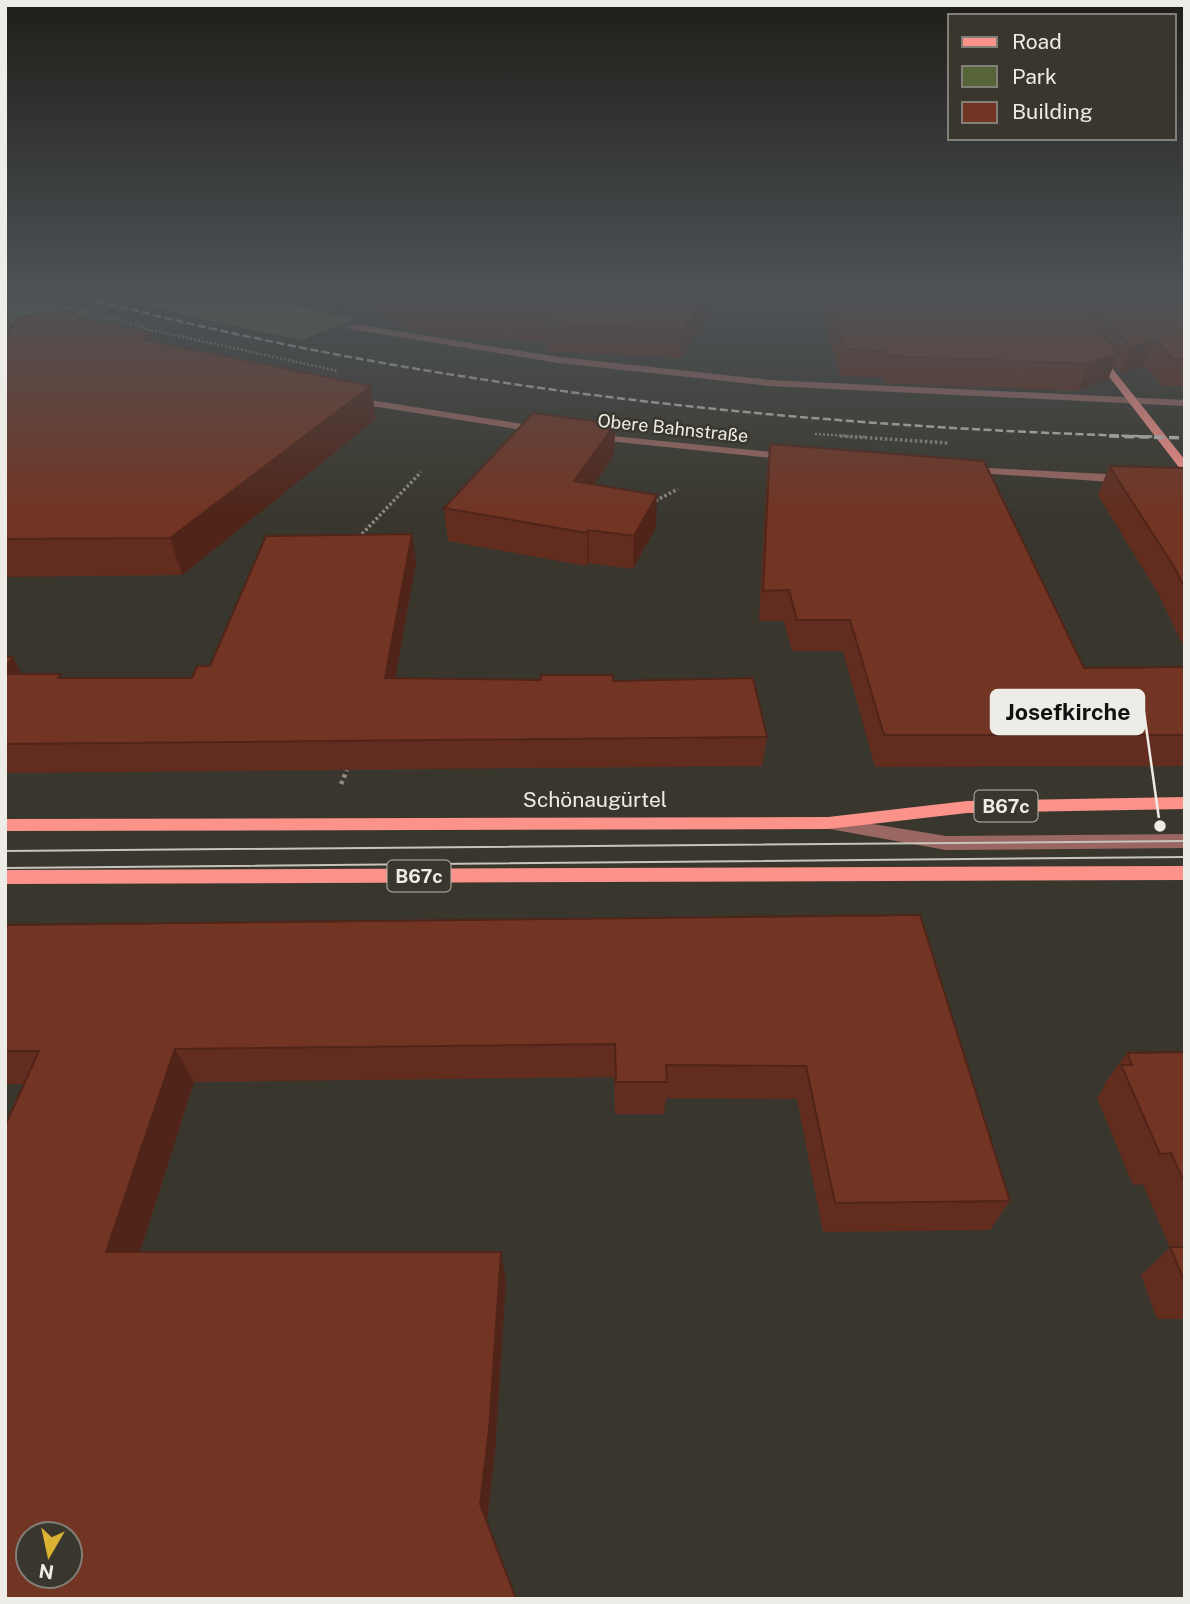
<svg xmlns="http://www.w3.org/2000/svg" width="1190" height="1604" viewBox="0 0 1190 1604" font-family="'Public Sans',sans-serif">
	<rect width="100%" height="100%" fill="#39372d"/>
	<path fill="#576438" d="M97,292H238L354,319L302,340L209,321Z
		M6,297L70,307L122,326L100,328L10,323Z"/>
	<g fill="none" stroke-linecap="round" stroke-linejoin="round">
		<path stroke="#8d8b83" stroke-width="2.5" stroke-dasharray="2 2" stroke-linecap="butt" d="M5,297L70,307L148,328
			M251,301L325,316
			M238,311L256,303
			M123,328L156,331L338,371
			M815,434L866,437"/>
		<path stroke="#8d8b83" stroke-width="3.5" stroke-dasharray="2.5 2.5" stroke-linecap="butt" d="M840,436L949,443
			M651,503L678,489
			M361,539L363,533L421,472"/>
		<path stroke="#8d8b83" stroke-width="4.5" stroke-dasharray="3.5 3.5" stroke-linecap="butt" d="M341,784L347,770"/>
		<path fill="#9b6762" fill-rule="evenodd" d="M353,324L559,357L770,380L1185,400V406L770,386L559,363L350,329L348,327Z
			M351,397L541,427L546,430L541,433L347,402L346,400Z
			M593,434L791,454L797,457L791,460L589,439V435Z
			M966,467L1127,475L1133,479L1127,483L962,472V468Z
			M830,817L946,836L1185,834V848L946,850L824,828L821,823L824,818Z"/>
		<path fill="#fc938a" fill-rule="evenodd" d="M1097,352L1100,353L1185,460V471L1181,470L1094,357L1092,355Z
			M1185,797V809L967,813L828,829L5,831V819L828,817L967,801Z
			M1185,866V880L5,884V870Z"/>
		<path stroke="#c6c4bd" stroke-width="2" d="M5,851L1185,841
			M5,868L1185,857"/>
		<path stroke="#c6c4bd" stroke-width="2.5" stroke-dasharray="8 3.5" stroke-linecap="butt" d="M64,292C422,389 795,427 1166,437"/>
		<path stroke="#c6c4bd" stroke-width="3.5" stroke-dasharray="10 5" stroke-linecap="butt" d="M1109,436L1185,438"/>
	</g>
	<path fill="#622d1e" d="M169,292H711L709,317L681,358L546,351V342L459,338L405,329L355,300L335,310L266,296L252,305Z
		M817,292H1185V386H1162L1144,365L1121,374L1114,365L1108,379L1078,391L884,383L883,378L840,376Z
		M75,310L77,317L154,342L376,419L182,575L5,577V336Z
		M615,424L614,455L594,484L656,527L633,569L589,563L587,566L448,541L444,508Z
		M770,444L1084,668L1185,667V766L875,767L843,651H792L784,621H759L767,472Z
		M1109,466L1185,468V650L1159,595L1098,495Z
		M416,562L395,678L613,681L767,737L762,766L5,773V657H13L21,674L62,678H192L210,666Z
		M920,915L1010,1201L990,1230L823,1232L797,1099L666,1098L664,1114H615L614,1077L194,1082L140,1252L506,1280L495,1451L487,1521L5,1599L24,1084H5V925Z
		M1185,1052V1319H1157L1141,1275L1170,1248L1143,1184L1133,1185L1097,1098L1104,1088L1103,1086L1127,1053Z"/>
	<path fill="#502418" d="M249,292H265L266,296L252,305Z
		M331,292H353L355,300L335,310Z
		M710,292L709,317L681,358L682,330Z
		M151,333L160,364L141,339Z
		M1155,339L1144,365L1121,374L1131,348Z
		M1118,353L1108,379L1078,391L1087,364Z
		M371,386L376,419L182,575L170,538Z
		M615,424L614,455L574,513V481Z
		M657,495L656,527L633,569L634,536Z
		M588,530L589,563L587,566V533Z
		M412,534L416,562L390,707L385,678Z
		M13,657L28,686L5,682V668Z
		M175,1049L194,1082L131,1279L106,1252Z
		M501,1252L506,1280L495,1451L487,1521L480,1504Z"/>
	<path fill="#723423" stroke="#502418" stroke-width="2" fill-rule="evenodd" d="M383,292H710L682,330L545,323L549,315L457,311L402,302Z
		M828,292H1068L1118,353L1087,364L889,356L888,352L845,349Z
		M1084,292H1185V359H1173L1155,339L1131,348Z
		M75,310L73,312L77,317L151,333L141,339L371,386L170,538L5,539V336L19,317Z
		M533,413L615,424L574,481L657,495L634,536L588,530L587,533L444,508Z
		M770,444L984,461L1084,668L1185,667V735H884L850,620H797L789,590L763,591Z
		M1109,466L1185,468V588L1173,565Z
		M412,534L385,678L541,680V675H613V681L753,678L767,737L5,744V674H61L58,678H192L197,666H210L266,536Z
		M5,657H13L5,668Z
		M920,915L1010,1201L835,1203L806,1066L666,1065L667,1082H616L615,1044L175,1049L106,1252H501L489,1431L480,1504L516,1599H5V1126L39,1051H5V925ZM28,1534H70V1576H28Z
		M1185,1052V1184L1171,1153L1160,1154L1121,1065H1132L1127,1053Z
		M1170,1247H1185V1283Z"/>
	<linearGradient id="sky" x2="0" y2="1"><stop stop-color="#1f1e19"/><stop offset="0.57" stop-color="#4e5357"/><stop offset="1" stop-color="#4e5357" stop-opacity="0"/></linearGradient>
	<rect width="1190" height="516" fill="url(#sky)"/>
	<g text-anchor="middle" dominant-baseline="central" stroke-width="5" stroke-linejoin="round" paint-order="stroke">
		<g font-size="18" fill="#eeece6" stroke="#39372d">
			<text transform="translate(673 428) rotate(6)">Obere Bahnstraße</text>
		</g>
		<g fill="#39372d" stroke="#b8b6ae" stroke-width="2">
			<rect x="974.5" y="790.5" width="63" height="31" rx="5"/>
			<rect x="387.5" y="860.5" width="63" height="31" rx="5"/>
		</g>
		<g font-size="19" font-weight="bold" fill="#eeece6">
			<text x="1006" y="806">B67c</text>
			<text x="419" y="876">B67c</text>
		</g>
		<g font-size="21" fill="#eeece6" stroke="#39372d">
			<text x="595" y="799">Schönaugürtel</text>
		</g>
	</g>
	<path fill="none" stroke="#eeece6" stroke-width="2.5" d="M1160 826L1144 712"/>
	<circle fill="#eeece6" stroke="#39372d" stroke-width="2.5" cx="1160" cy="826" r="7"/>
	<rect fill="#eeece6" stroke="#eeece6" stroke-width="2.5" x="991" y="690" width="153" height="44" rx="7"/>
	<g font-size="23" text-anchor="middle" font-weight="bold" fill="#111">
		<text x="1068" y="720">Josefkirche</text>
	</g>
	<rect width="1190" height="1604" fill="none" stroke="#eeece6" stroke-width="14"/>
	<rect x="948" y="14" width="228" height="126" fill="#39372d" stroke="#817f77" stroke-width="2"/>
	<rect x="962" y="37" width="35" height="10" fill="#fc938a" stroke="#817f77" stroke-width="2"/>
	<text x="1012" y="49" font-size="21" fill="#eeece6">Road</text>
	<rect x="962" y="66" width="35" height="21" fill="#576438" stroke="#817f77" stroke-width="2"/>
	<text x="1012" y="84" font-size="21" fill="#eeece6">Park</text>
	<rect x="962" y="102" width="35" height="21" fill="#723423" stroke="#817f77" stroke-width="2"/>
	<text x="1012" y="119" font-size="21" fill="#eeece6">Building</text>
	<g transform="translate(49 1555) rotate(189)"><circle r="33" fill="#39372d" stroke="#817f77" stroke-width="2"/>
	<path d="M0-5L12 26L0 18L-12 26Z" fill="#dcb233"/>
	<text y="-10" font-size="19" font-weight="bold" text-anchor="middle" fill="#eeece6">N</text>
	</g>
</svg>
